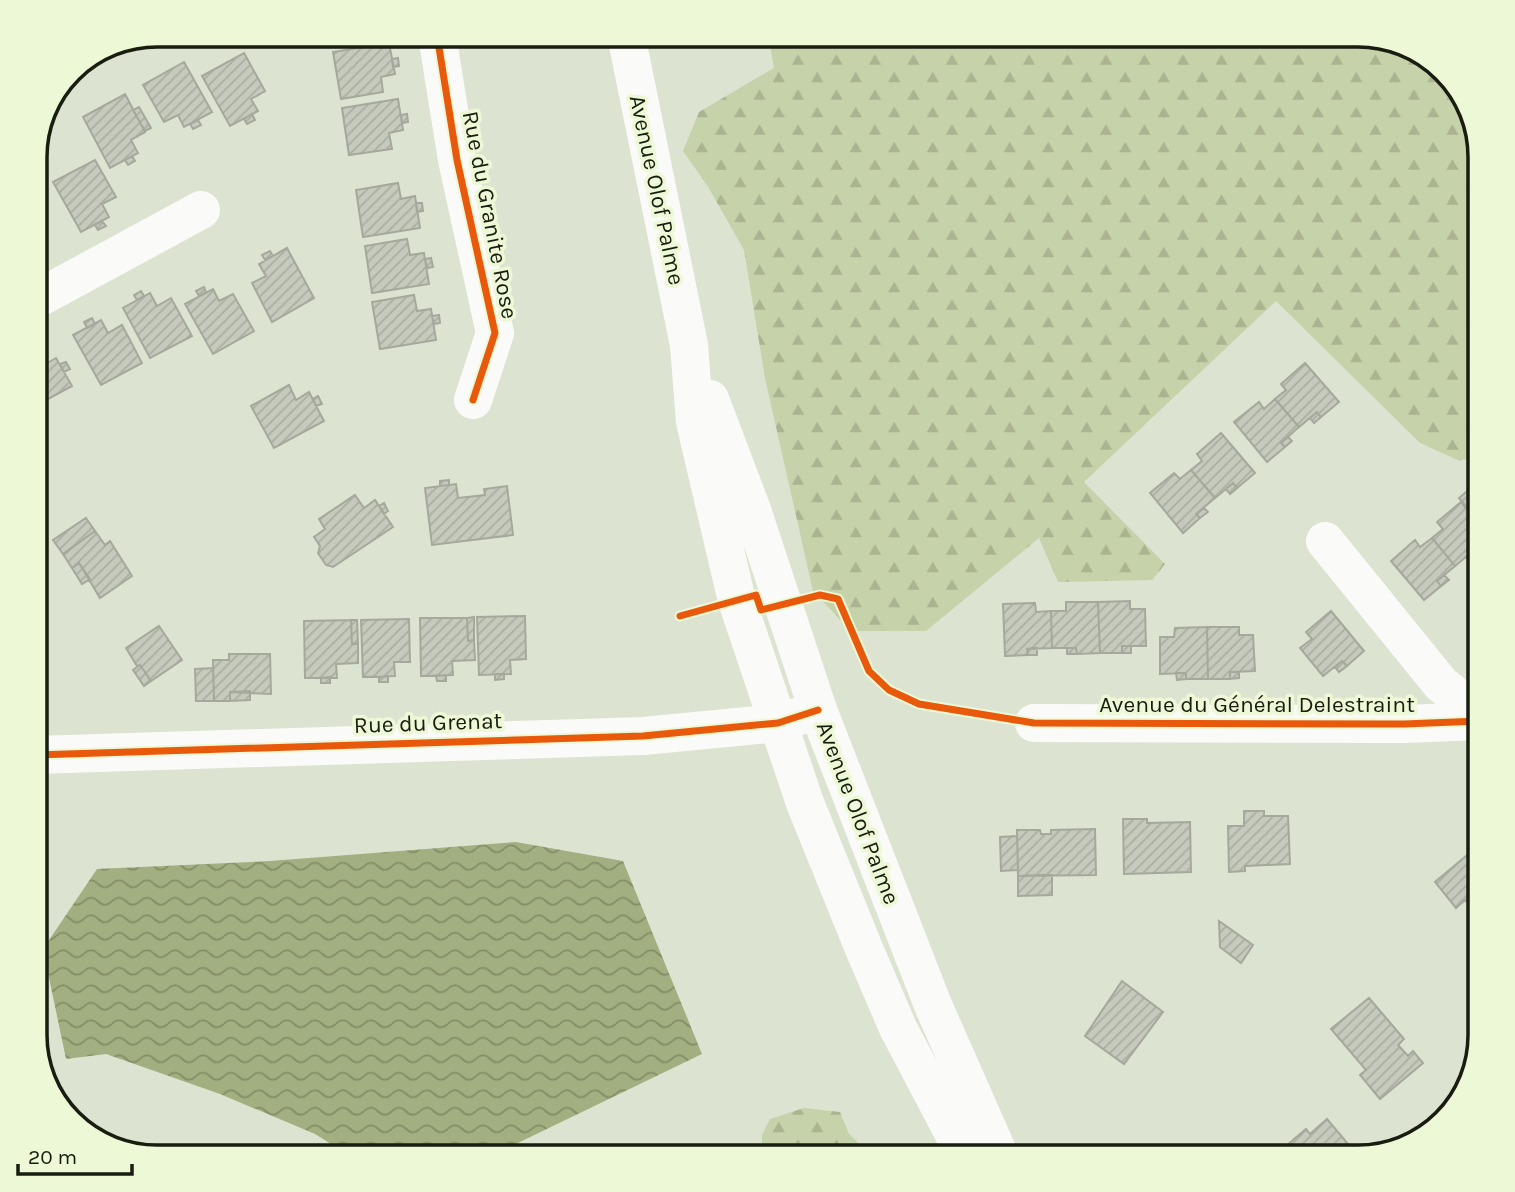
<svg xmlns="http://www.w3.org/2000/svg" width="1515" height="1192" viewBox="0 0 1515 1192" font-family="Karla,sans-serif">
	<defs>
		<pattern id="forest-firs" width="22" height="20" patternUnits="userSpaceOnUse" patternTransform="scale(1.75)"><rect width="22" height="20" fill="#c6d2a9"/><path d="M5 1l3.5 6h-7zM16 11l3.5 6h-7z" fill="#aab490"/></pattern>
		<pattern id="water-waves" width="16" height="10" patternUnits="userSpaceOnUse" patternTransform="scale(1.75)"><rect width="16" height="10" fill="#a2af80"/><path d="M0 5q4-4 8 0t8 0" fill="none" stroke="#838e67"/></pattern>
		<pattern id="building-hatch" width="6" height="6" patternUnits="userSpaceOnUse" patternTransform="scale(1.75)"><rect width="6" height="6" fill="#c6cabc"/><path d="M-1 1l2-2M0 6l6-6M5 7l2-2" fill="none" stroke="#aaada1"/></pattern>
	</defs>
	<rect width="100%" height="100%" fill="#dde3d1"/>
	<path fill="url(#forest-firs)" d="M768,35H1358L1438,65L1468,103L1480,157V454L1460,461L1420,443L1276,301L1084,482L1165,564L1152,580L1058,582L1039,538L926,631H851L813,591L765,378L744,250L707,185L683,151L699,112L774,68Z
		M804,1108L840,1112L849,1134L869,1153L870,1157H762V1135L770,1119Z"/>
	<path fill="url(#water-waves)" d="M516,842L623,861L702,1054L489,1157H352L315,1134L220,1094L106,1054L66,1059L43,949L97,869L270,861Z"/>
	<path fill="url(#building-hatch)" stroke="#a4a99b" stroke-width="2" d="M330,35H374V36L332,43Z
		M389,43L395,74L381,77L383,92L341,99L333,52Z
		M244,53L265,91L251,99L258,111L230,126L202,76Z
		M398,58L399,66L393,67L392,59Z
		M184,62L212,112L184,127L178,115L164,122L143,85Z
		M125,94L145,132L131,140L138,153L110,168L83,117Z
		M398,99L403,130L389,133L392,149L349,155L342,108Z
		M139,107L151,128L145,131L133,110Z
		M252,114L255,120L247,124L244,119Z
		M407,114L408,122L402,123L401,115Z
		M198,120L201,125L193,129L190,124Z
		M132,156L135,161L128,165L125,160Z
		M95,160L116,197L102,204L109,217L81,232L53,182Z
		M398,183L401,199L415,196L420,228L363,237L356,190Z
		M416,203H422L423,211L417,212Z
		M102,221L106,226L98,230L95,225Z
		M407,239L410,255L424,253L429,284L372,293L365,246Z
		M287,248L314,298L272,322L252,283L266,276L259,264Z
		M270,251L273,256L265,260L262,255Z
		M431,258L433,267L427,268L425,259Z
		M204,287L206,292L199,296L196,291Z
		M213,289L219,301L233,294L254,331L213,354L185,304Z
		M141,291L144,296L137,300L134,295Z
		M150,293L157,306L171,298L192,336L150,358L123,308Z
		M414,295L417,311L431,309L436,340L380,349L372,302Z
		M439,315L440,323L434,324L432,316Z
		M92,318L95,324L87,328L84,322Z
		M101,320L108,333L122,325L142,363L101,385L73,335Z
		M36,351L44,365L56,358L72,386L35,406Z
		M66,362L70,369L64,372L60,364Z
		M1305,363L1339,402L1321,417L1317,412L1299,427L1275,399L1286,390L1281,384Z
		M289,385L296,400L309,392L324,421L274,448L251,406Z
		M318,396L322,404L316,406L313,399Z
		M1275,399L1299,427L1281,443L1285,447L1267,462L1234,422L1259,402L1264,409Z
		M1317,412L1321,417L1314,423L1310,418Z
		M1221,433L1255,473L1237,488L1233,483L1215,498L1191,470L1202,461L1197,454Z
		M1288,437L1292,441L1285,447L1281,443Z
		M1191,470L1215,498L1196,514L1200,518L1183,533L1150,493L1174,473L1180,479Z
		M449,480V485L440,486V481Z
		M1480,480V523L1459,498Z
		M1233,483L1237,488L1230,494L1226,489Z
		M456,484L458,498L485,495L484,489L507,486L513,535L432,545L425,488Z
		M39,489L46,528L35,530V490Z
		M355,495L364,508L375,500L393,527L333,567L326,565L318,553L320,546L314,537L325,529L319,519Z
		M1461,502L1480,526V553L1477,556L1473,551L1455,566L1432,538L1443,529L1437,522Z
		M384,503L388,511L384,514L379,506Z
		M1204,508L1208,512L1200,518L1196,514Z
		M86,518L95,531L63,554L53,540Z
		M95,531L105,545L110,541L132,576L100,598L79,563L72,568L63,554Z
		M1432,538L1455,566L1437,581L1441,586L1424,600L1391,561L1415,540L1420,547Z
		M1473,551L1477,556L1470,561L1466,557Z
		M79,563L90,579L82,584L72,568Z
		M1444,575L1449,580L1441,586L1437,581Z
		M1130,601V609H1145L1146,646H1122V653H1100L1098,602Z
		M1066,602H1098L1100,653L1077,654L1076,648H1052L1051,611H1066Z
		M1035,603L1036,612L1051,611L1052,648L1027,649L1028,655L1005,656L1003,604Z
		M1331,611L1364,651L1347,666L1342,661L1323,676L1300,648L1312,639L1306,632Z
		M525,616L526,659L510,660L511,674L479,675L477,617Z
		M474,617V640L468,641L467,618Z
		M420,618H467L468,641L474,640L475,660L452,661L453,675L421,676Z
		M409,619L410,662H394L395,676L363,677L361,620Z
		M351,620H357L358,643L352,644Z
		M351,620L352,644L358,643V663L336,664L337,678H305L304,621Z
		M159,626L182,660L151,681L140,665L137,666L126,648Z
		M1207,627H1239V635H1253L1255,671L1230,672V679H1208Z
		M1207,627L1208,679H1186V673L1160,674V637H1174L1175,628Z
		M1122,646H1131V653H1122Z
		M1037,648V655H1028L1027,649Z
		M1067,648H1076L1077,654H1067Z
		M229,654H270L271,694L230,692V701H214L213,660H229Z
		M1342,661L1347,666L1339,672L1335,667Z
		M140,665L151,681L144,686L133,670Z
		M213,668L214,701H196L195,669Z
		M1230,672H1239V678L1230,679Z
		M1176,673H1186V679L1177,680Z
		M495,674H504V679L495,680Z
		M446,675V681H437L436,676Z
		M388,676V682H379V677Z
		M330,677V683H321V678Z
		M250,691V700L230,701V692Z
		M1480,805V821L1475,825L1468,816Z
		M1244,811H1264V816H1288L1290,864L1245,866V871L1229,872L1228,826H1244Z
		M1123,819H1147V823L1190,822L1191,872L1124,874Z
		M1095,829L1096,875L1018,876L1017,830H1040L1041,834H1051V830Z
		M1017,836L1018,870L1001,871L1000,837Z
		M1478,846L1480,849V908L1475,912L1465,900L1456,908L1435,882Z
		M1052,875V895L1018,896V876Z
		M1219,921L1253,945L1241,963L1220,947Z
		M1122,981L1163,1012L1124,1064L1085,1036Z
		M1369,998L1404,1039L1398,1045L1408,1056L1413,1051L1423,1063L1380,1099L1360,1075L1366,1070L1331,1029Z
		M1327,1119L1359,1157H1273L1306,1129L1310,1134Z"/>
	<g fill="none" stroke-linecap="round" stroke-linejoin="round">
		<path stroke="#fafbf8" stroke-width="38" d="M437,35L457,160L495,333L473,400
			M35,300L201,210
			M1325,541L1441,684L1480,715
			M1034,723L1404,724L1480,721
			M35,755L643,736L778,723L818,710"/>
		<path stroke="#fafbf8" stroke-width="38" d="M626,35L689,345L695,422L737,601L805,803L865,951L898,1028L966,1157
			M710,399L752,510L818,710L933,1005L1000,1157"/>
		<g stroke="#edf8d6" stroke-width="11">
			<path id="cycleway" d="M437,35L457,160L495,333L473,400
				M680,616L756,595L761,610L820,595L838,599L869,671L889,690L919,704L1034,723L1404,724L1480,721
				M35,755L643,736L778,723L818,710"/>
		</g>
		<use href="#cycleway" stroke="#e8590c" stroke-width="7"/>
	</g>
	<g text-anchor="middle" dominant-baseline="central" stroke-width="7" stroke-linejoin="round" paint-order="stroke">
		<g font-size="23" fill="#191d10" stroke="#edf8d6">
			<text transform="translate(657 190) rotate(78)">Avenue Olof Palme</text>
			<text transform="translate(490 215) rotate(79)">Rue du Granite Rose</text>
			<text x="1257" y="704">Avenue du Général Delestraint</text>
			<text transform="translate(428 723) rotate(-2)">Rue du Grenat</text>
			<text transform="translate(858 813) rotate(69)">Avenue Olof Palme</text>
		</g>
	</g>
	<path d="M0 0H1515V1192H0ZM157 47H1358A110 110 0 0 1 1468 157V1035A110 110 0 0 1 1358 1145H157A110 110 0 0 1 47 1035V157A110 110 0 0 1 157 47Z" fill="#edf8d6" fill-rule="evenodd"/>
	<path fill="none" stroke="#191d10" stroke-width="3.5" d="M157 47H1358A110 110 0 0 1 1468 157V1035A110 110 0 0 1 1358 1145H157A110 110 0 0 1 47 1035V157A110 110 0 0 1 157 47Z"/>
	<path d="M18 1164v10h114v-10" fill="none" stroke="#191d10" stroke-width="3.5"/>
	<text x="28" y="1164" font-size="21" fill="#191d10" stroke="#edf8d6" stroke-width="5" paint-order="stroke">20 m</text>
</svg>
